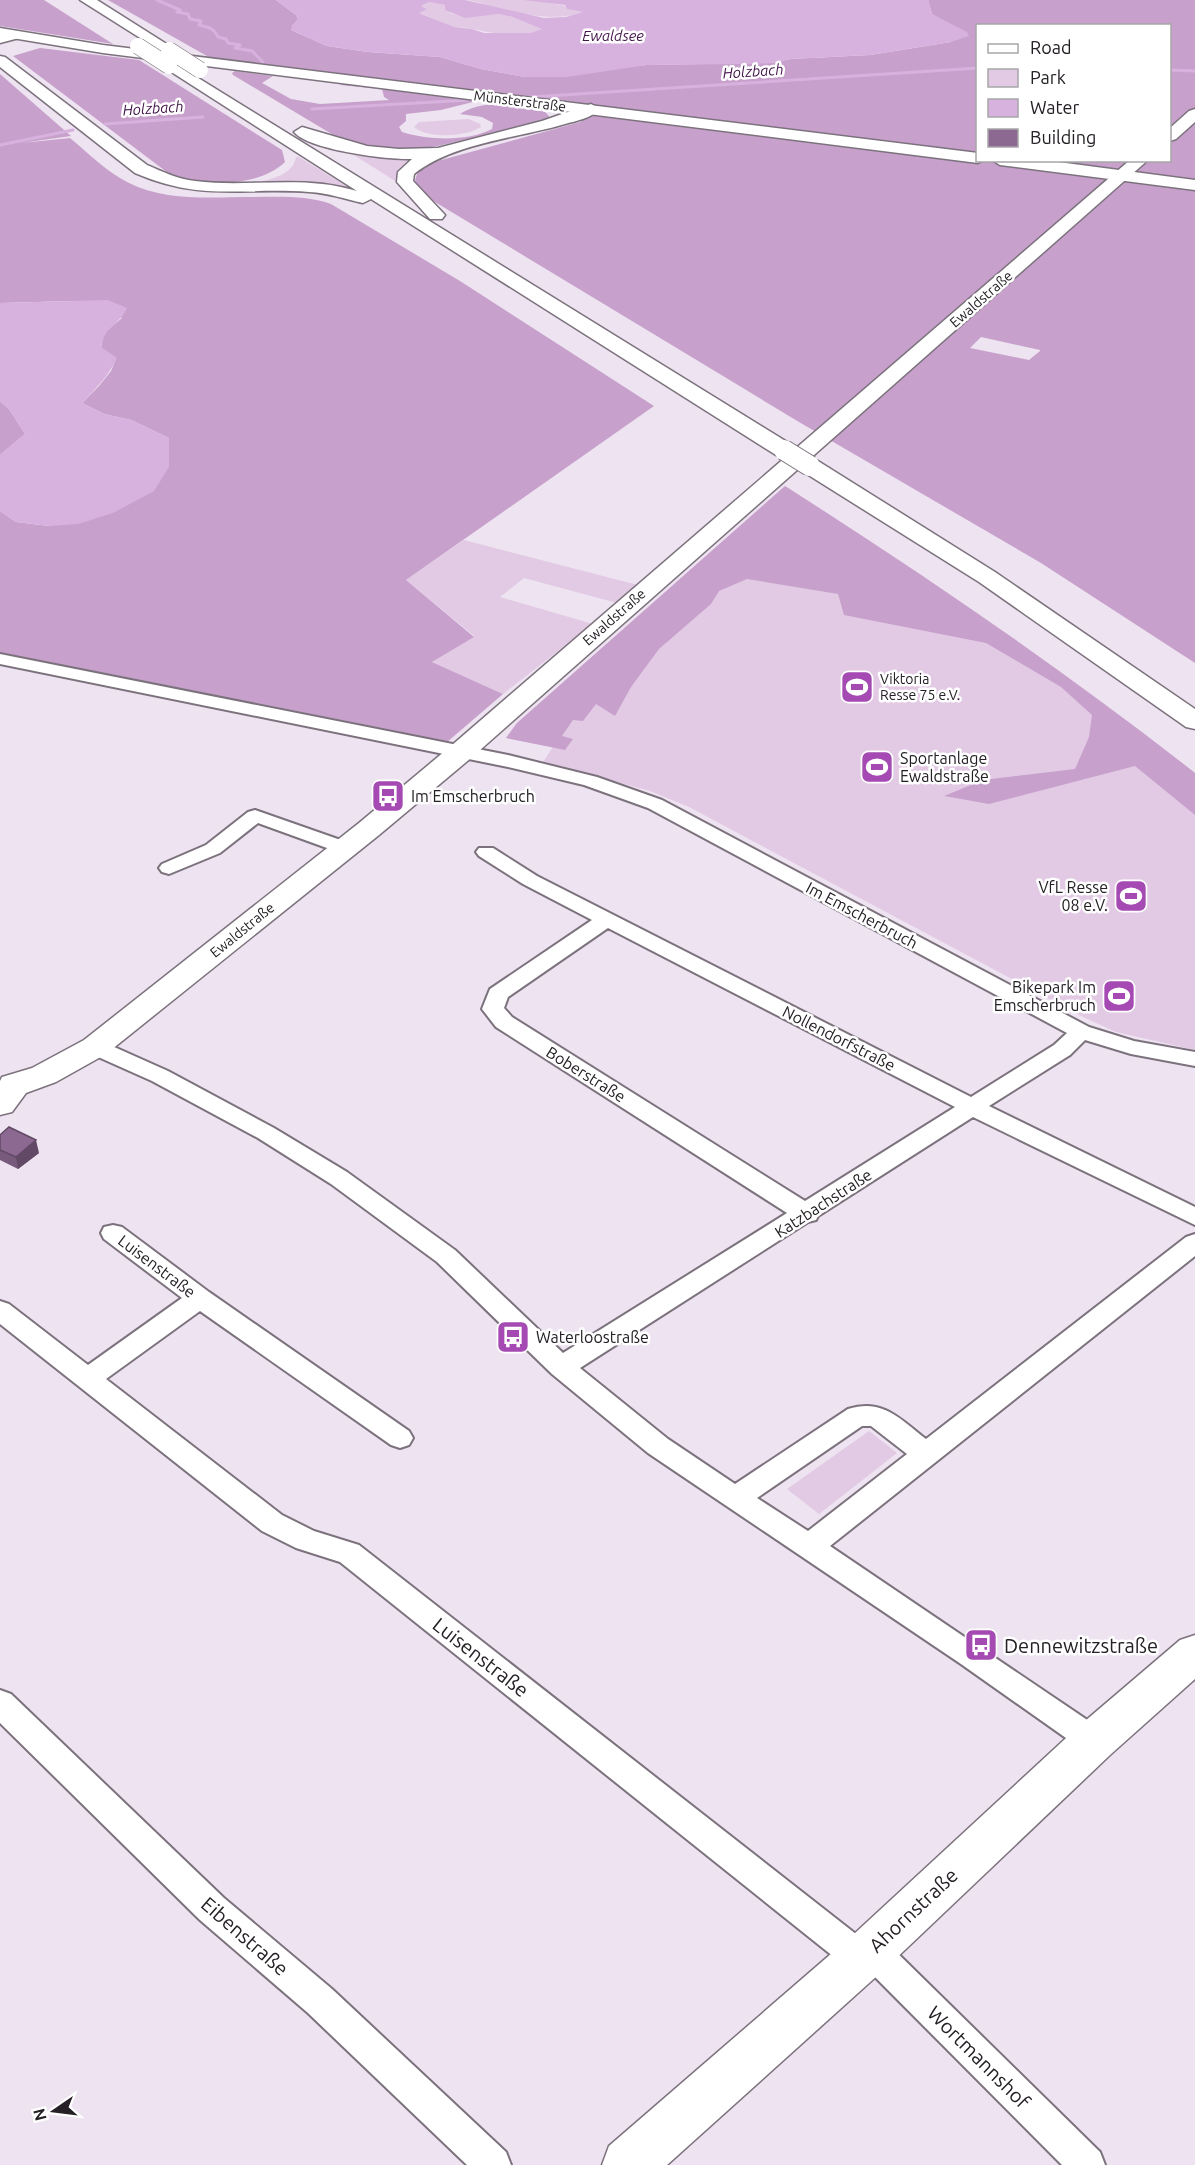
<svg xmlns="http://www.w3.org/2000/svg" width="1195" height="2165" viewBox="0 0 1195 2165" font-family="Ubuntu,sans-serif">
	<rect width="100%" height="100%" fill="#eee3f0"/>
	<path fill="#e2cae5" d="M465,0H532L565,6L567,9L584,12C556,22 528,14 502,10C490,7 478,1 465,0Z
		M429,2L445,5L450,13L461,16L498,14L523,19L542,29C524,41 488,32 468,28C463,27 458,28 454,27C443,24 431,16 418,13L426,8L421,6Z
		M469,119L480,124L481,127C466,137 428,139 414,127L419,122Z
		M349,152L430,155L400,184Z
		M296,157H299L356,192L252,183C268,180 293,176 296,157Z
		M785,486C926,576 1064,670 1195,773V1050L1116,1032L1083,1017L689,807L650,791L543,762L553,747L506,738L517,723Z
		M464,540L638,585L617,603L524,578L500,597L593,624L503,694L432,662L474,636L406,580Z
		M869,1431L897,1453L819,1514L787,1489Z"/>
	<path fill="#c7a1cc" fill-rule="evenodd" d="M0,0H44L113,44L0,26Z
		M108,0H276L296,15L298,19L291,30L327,46L368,52L440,57L481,69L525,77L647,65L771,63L791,59L870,55L951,42L939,19L932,14L928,0H1195V663L1041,563L799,422L435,202L415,184C415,171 423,167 434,162L580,122L590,116L594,108L214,60ZM978,26H1170V160H978ZM981,337L1040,350V351L1029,360L970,348Z
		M40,48L139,60L282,150L285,162C256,189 203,186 168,173L13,56Z
		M235,71L273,76L262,83L291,99L320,104L389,100L384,97L382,89L340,85L342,84L477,101L441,110L406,114V121L399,127L402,132C428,140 467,142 492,129L493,123L482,117L460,114C485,98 516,105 545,112L549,116L548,121L420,150L402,151L350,145L233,75L232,73Z
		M0,74L71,136L21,143L70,138C88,153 107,172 129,183C167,202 212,197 253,197C279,197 305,195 331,204L460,281L654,406L406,580L474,637L432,662L503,694L446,743L0,654V511L16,522L49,526L169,438L131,420L104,414L82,403L99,386L111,371L116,359L101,348L104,333L122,318L71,301L0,303Z
		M0,401L9,409L25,434L0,455Z
		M785,486C926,576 1064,670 1195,773V815L1135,766L989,804L944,796L983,780L1075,769L1089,737L1092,715L1061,687L986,643L844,615L838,594L747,579L719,591L711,604L659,649L631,687L615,716L596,704L583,721L573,720L562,736L573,739L565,750L506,738L517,723Z"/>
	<path fill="#d8b2de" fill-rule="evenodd" d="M276,0H465L544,18L566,17L583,12L567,9L565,5L523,0H928L932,14L967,32L969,36L951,42L870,55L791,59L771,63L744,64L647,65L567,77H525L481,69L440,57L368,52L327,46L291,30L292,25L298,19L296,15ZM429,2L445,5V10L465,18L498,14L513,17L542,29L531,33H484L472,29L454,27L419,13L427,9L421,6Z
		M108,300L127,308C118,327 105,325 101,347L117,358C108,377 95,389 82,403L104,414L131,420L169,438V467L154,491L113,513L78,524L49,526L16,522L0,511V455L25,434L9,409L0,401V303Z"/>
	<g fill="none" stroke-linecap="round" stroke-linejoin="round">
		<path stroke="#d8b2de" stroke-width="3" d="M157,0L180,10L177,12L188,14L190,19L201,21L199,25C208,27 214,28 218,37L226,39L228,43L240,45L235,48L252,51L263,62
			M1170,70L1195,71
			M531,97L978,68
			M312,109L469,100
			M105,124L203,117
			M0,145L73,130"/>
		<g stroke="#7c727d" stroke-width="4">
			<path id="street" d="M0,654L508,755L597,777L662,800L1089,1027L1134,1041L1195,1052V1066L1131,1054L1085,1040L1070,1055L989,1106L1195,1207V1225L973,1117L818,1216L816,1220L808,1222L580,1368L668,1439L735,1484L848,1409C883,1398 900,1419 926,1439L1186,1237L1195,1234V1256L830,1546L1105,1732L1109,1741L1105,1750L1094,1754L1083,1750L961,1664L648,1453L552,1374L437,1262L331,1184L258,1138L152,1081L87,1052L84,1047L87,1042L95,1040L103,1042L168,1071L274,1128L347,1172L455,1250L563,1353L787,1213L496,1027L482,1009L490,989L592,920L523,884L479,856L476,852L479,848H493L537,876L971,1097L1054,1045L1067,1033L648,808L584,785L508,767L0,664ZM608,928L955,1107L805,1201L512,1017L504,1008L508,997ZM862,1426H871L907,1454L808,1531L757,1498Z
				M255,810L352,844L355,848L352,852H338L258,823L220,853L169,874L162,872L159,868L162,864L206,845L248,812Z
				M113,1225L122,1227L209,1292L409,1431L413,1438L409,1445L400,1448L391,1445L200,1311L106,1379L282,1515L314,1531L359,1545L861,1938L871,1934L883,1939L1100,2152L1105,2165H1062L869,1971L861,1974L849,1969L340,1562L296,1548L262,1531L0,1324V1301L9,1304L88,1365L182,1298L104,1239L101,1233L104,1227Z
				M0,1690L11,1694L224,1898L332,1989L506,2152L511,2165H467L308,2013L200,1920L0,1723Z"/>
		</g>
		<g stroke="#7c727d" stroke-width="3">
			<path id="secondary" d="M1195,109V122L1176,139L1170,141V128L1189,111Z
				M1130,160H1148L471,758L379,835L106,1054L56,1082L26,1093L12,1112L0,1115V1081L2,1077L32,1068L84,1040L359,823L451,746Z
				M1195,1635V1679L1110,1755L888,1966L667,2165H602L609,2146L854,1934L1078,1727L1180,1640Z"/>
		</g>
		<g stroke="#7c727d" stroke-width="3">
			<path id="primary" d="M0,28L103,45L978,153V160H984L978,163L103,53L0,36Z
				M992,160H1043L1195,180V190L1000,165Z"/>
		</g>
		<g stroke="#7c727d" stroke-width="3">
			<path id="highway" d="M80,0H97L176,50L174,53H164Z
				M14,31L21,35L19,38L0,43V35Z
				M0,56L5,57L147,165C163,172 178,179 195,181C250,188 303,174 357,191L162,66L164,63H174L792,445L795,450L792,455L784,456L776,455L371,199L363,203C345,199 328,193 309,192C241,187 202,202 135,173L0,67Z
				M591,104L599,109C592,118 576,121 565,124C518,138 453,143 414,174L413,181L445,215L442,219H430L397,182L398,172L412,159C388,160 309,150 294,132L302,127L367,146L399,149L438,148L542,121Z
				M810,459L818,461L995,572L1195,709V729L1186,727L979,582L802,471L799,466L802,461Z"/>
		</g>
		<use href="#street" fill="#fff" fill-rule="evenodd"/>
		<use href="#secondary" fill="#fff" fill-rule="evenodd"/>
		<use href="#primary" fill="#fff" fill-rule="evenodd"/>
		<use href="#highway" fill="#fff" fill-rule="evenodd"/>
		<g stroke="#7c727d" stroke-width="17" stroke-linecap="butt">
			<path id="highway-bridge-far1" d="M138,46L169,66
				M169,50L200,70"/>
		</g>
		<g stroke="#7c727d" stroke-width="22" stroke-linecap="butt">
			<path id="highway-bridge" d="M784,450L810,466"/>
		</g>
		<use href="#highway-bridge-far1" stroke="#fff" stroke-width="16"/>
		<use href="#highway-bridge" stroke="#fff" stroke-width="20"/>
	</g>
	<path fill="#785a7d" d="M0,1135L39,1153L18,1169L0,1160Z"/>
	<path fill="#624a66" d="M36,1140L39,1153L18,1169L16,1157Z"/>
	<path fill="#8c6991" stroke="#624a66" stroke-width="1.5" d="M9,1127L36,1140L16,1157L0,1150V1135Z"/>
	<defs>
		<g id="stadium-square" transform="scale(1.725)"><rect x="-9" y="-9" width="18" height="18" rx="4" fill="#a549b3" stroke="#fff"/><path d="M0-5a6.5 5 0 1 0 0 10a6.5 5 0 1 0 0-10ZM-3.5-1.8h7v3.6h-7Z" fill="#fff"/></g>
		<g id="bus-square" transform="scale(1.725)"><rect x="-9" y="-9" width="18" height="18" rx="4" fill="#a549b3" stroke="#fff"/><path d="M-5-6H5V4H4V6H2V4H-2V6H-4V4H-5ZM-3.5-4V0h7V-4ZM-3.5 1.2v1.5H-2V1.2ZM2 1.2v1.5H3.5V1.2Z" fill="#fff"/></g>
	</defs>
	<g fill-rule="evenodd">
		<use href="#stadium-square" x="857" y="687"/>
		<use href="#stadium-square" x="877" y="767"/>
		<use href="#bus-square" x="388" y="796"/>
		<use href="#stadium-square" x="1131" y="896"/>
		<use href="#stadium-square" x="1119" y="996"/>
		<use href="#bus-square" x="513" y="1337"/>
		<use href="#bus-square" x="981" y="1645"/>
	</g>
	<g text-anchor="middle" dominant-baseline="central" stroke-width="5" stroke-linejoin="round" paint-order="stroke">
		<g font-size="14" fill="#242025" stroke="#fff">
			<text transform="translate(520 101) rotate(7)">Münsterstraße</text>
			<text transform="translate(981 299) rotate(-41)">Ewaldstraße</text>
			<text transform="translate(614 617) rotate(-41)">Ewaldstraße</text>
			<text transform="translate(242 930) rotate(-39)">Ewaldstraße</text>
		</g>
		<g font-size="14" fill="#242025" stroke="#fff" text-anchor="start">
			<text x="880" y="679">Viktoria<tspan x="880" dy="16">Resse 75 e.V.</tspan></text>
		</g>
		<g font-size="15" font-style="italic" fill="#45174c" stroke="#fff">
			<text x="613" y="35">Ewaldsee</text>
			<text transform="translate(753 71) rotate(-4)">Holzbach</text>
			<text transform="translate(153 108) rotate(-4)">Holzbach</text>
		</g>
		<g font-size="16" fill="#242025" stroke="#fff" text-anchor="start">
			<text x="900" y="758">Sportanlage<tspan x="900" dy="18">Ewaldstraße</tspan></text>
			<text x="411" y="796">Im Emscherbruch</text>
			<text x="1108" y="887" text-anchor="end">VfL Resse<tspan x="1108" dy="18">08 e.V.</tspan></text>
			<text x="1096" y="987" text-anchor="end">Bikepark Im<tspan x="1096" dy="18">Emscherbruch</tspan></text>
			<text x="536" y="1337">Waterloostraße</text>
		</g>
		<g font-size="16" fill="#242025" stroke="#fff">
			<text transform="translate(862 915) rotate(28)">Im Emscherbruch</text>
			<text transform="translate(839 1038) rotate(27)">Nollendorfstraße</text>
			<text transform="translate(586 1074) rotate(32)">Boberstraße</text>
			<text transform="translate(823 1203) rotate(-33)">Katzbachstraße</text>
			<text transform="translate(157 1266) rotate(37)">Luisenstraße</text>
		</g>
		<g font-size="20" fill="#242025" stroke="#fff" text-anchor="start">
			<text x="1004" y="1645">Dennewitzstraße</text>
		</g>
		<g font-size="20" fill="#242025" stroke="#fff">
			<text transform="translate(481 1657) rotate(38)">Luisenstraße</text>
			<text transform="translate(913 1910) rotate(-43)">Ahornstraße</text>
			<text transform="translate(245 1936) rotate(41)">Eibenstraße</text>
			<text transform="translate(979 2057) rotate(45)">Wortmannshof</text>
		</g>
	</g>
	<rect x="976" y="24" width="195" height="138" fill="#ffffff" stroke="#a7a6a8" stroke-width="1.5"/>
	<rect x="988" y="44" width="30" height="9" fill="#ffffff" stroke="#a7a6a8" stroke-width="1.5"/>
	<text x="1030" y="54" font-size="18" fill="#242025">Road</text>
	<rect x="988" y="69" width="30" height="18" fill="#e2cae5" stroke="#a7a6a8" stroke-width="1.5"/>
	<text x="1030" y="84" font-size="18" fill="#242025">Park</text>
	<rect x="988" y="99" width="30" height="18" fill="#d8b2de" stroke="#a7a6a8" stroke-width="1.5"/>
	<text x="1030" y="114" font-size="18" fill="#242025">Water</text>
	<rect x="988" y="129" width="30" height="18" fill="#8c6991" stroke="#a7a6a8" stroke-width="1.5"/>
	<text x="1030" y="144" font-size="18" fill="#242025">Building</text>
	<g transform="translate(54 2111) rotate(256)" stroke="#ffffff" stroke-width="4.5" paint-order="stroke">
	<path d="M0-4.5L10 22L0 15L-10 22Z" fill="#242025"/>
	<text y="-9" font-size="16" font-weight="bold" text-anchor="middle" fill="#242025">N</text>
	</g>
</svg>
